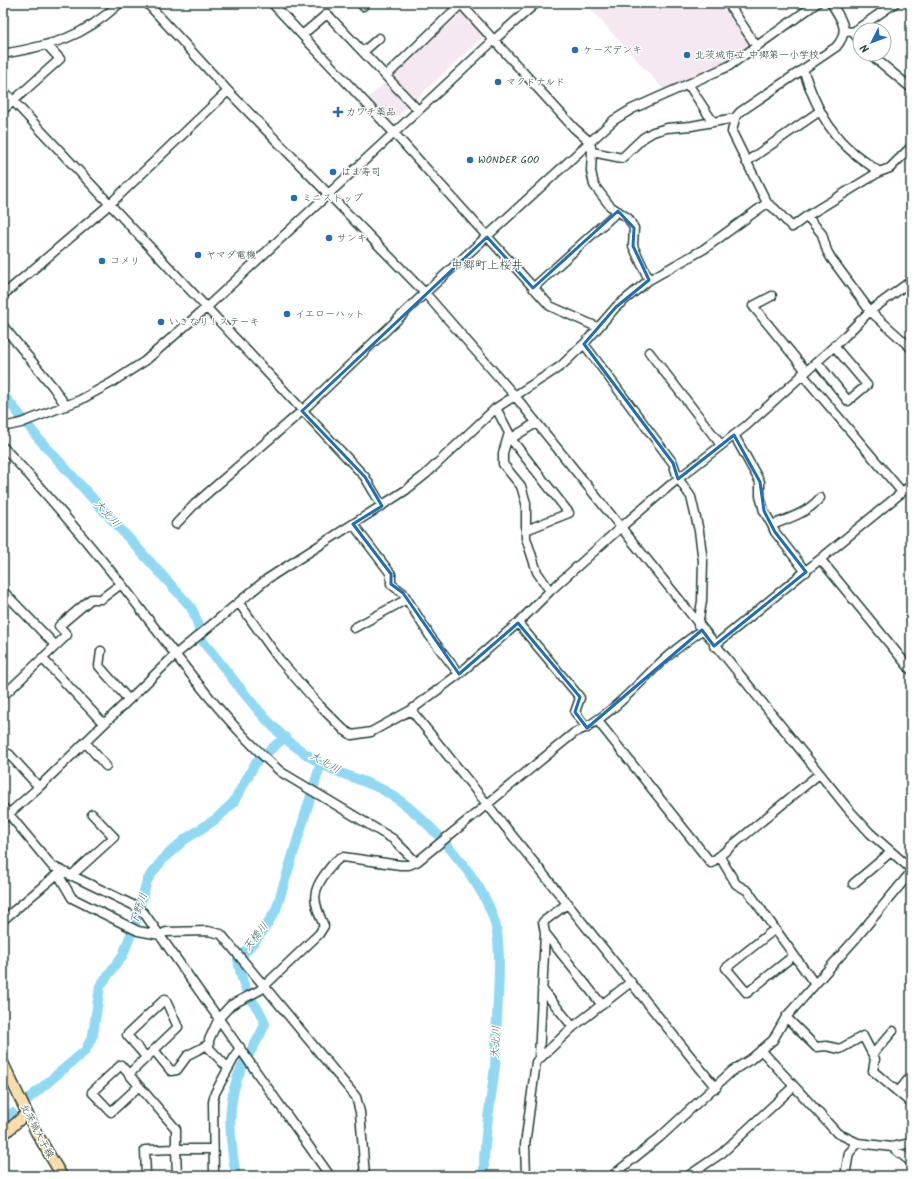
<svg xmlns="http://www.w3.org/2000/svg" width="914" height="1179" viewBox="0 0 914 1179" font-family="Kalam,'Klee One',sans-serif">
	<rect width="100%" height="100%" fill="#fff"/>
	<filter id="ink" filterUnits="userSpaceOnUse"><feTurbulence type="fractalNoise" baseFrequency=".025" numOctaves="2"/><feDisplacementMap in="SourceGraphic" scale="8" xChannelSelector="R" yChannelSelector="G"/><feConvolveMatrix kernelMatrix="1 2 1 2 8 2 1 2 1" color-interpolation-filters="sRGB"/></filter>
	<g filter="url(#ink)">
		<path fill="#f6e8f3" d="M585,3H722L752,47L729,63L666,92Z
			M463,12L485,35L390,123L368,98Z"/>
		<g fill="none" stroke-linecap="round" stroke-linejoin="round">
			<path stroke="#91d9f3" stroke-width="10" d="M3,394L38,438L190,606C199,620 197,629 204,643C230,674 261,719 292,744C304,753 318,763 332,769C349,777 368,782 385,791C425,813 490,886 497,932C501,961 498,990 497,1019C496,1035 496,1051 495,1066C491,1103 483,1139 484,1176
				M27,1100L85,1051L93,1035L100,986L123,955L134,926L147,881L152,873L164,858L184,840L216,819L233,803L256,762L285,737
				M3,1122L12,1113
				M236,1176C230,1140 225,1101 242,1067C249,1052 259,1040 265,1024C262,1012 254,1005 248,994C242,983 240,972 238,960L260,935L276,910L321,763"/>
			<g stroke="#1f3d34" stroke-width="11">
				<path id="minor" d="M147,3L228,91L425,293L515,396L849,810L870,833L911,869
					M272,3L394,133L550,306L597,327
					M362,3L363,6
					M460,3L574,128L590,142L592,152L591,171L594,185L610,206L628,218L634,228L633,246L649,280
					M728,3L757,47
					M844,31L853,32L895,3
					M853,32L860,41
					M302,35L327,14L418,110
					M363,52L379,38
					M3,54C53,45 82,38 120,3
					M870,54L911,88
					M803,69C812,97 825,127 847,147C856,156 869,164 879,172
					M386,76L461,4
					M688,84L713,122
					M3,90L365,477L382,506
					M3,110L60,59L48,46
					M592,152L622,158L643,138L653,132L667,128L691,126L735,118
					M746,162L820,111
					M767,203L775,209L792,227L807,216L879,172L890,168L911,147
					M807,216L822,234L827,251L831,258L870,311L911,348
					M533,288L618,211
					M3,295L110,204L228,91
					M772,296L753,306L806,371
					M3,326L53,387L66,406
					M584,344L673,463L678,478L691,497L699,531L703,561L702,601L698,625
					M649,352L721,445
					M817,362L848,401L867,385L834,346
					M802,374L902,492
					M496,408L509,433L503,453V464L521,486L526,503V538L537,572L550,591
					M3,427L21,423L80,400L111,383L145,361L207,307L494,40L536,3
					M734,435L760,482V496L764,511L772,525
					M511,439L569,513L526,530
					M507,441L536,423
					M3,447C45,491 84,538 122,585C171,648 221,720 281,772L393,839L416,862
					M176,524L195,504L302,411L425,293L614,120L632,109L729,66L817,3
					M353,524L391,574V584L403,593L430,636L459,674
					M821,560L911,670
					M806,572L775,532L772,525C790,518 807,513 820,498
					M3,591L55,645
					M239,603L279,659L320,706L344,730L352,735L371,732L411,710L459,674L518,623L550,591L620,528L674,482L746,426L840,341L870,311L911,281
					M518,623L578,695L580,698L575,712L587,728
					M354,628L407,599
					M714,646L911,485
					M101,651L99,666L128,699
					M42,658L104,724
					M3,696L67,635L59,626L91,599H101L121,584
					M411,710L716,1088
					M597,720L711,863L819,774
					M85,742L106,766
					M9,754L39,787
					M3,807L52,866L135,906L144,913L330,1176
					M3,819L39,787L175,655L267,579L406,490L426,474L496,408L561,366L584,344L616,307L649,280L704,249L767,203L732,132L735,118L740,112L836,47C851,30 841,19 831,3
					M720,857L736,884L748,891L755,901L814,983
					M58,874L72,898L138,931L160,935L166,932L208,931L221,934L356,1097L360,1112L365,1176
					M71,876L114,837L92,814
					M853,884L891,852
					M3,920L61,871
					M775,929L726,968L747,993L793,956
					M545,933L602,1005
					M542,989L573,1027
					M786,1017L816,1047L826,1046L840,1049L863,1036L875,1059L873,1071L911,1103
					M154,1050L171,1071L177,1070L188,1055L209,1044
					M761,1050L837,1133L858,1143L892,1147L911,1143
					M873,1054L893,1031
					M539,1058L545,933L543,922L568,903
					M228,1068L209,1048V1040L219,1018L231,1005L260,990L319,934L324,926C313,900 310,892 329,869C333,864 337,858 343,857L400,865H409L418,861L574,733C607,719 633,689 658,665C671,652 687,641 702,630
					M129,1074L178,1027L165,999L127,1035L146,1057
					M139,1086L111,1112L92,1092L121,1065L176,1129V1149L145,1150L146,1176
					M898,1092L911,1076
					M892,1147L911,1162
					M177,1176L176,1149H213
					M214,1176L213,1102L215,1093L240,1047
					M526,1176L525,1145L536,1062L573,1027L631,982
					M612,1176L659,1138L732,1071L751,1059L773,1040L786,1017L857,937L911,872
					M688,1176L722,1153L793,1087
					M845,1176L849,1153L858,1143"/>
			</g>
			<g stroke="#1f3d34" stroke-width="13">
				<path id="major" d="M3,1063L36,1132L62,1176
					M3,1135L27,1113"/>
			</g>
			<use href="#minor" stroke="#fff" stroke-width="8"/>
			<use href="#major" stroke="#fbddab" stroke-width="10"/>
		</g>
	</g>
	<path fill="none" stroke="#1f6fb2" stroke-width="3" stroke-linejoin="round" d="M618,211L634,228L633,246L649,280L616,307L584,344L673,463L678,479L734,435L760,482L764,511L775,532L806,572L714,646L702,630L587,728L575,712L580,697L518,623L459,674L403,593L391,584V574L353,524L382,506L365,477L302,411L487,237L533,288Z"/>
	<g fill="#1f6fb2" stroke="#fff" stroke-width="1.5">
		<circle cx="575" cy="50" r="4"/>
		<circle cx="687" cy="55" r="4"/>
		<circle cx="498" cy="82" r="4"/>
		<path d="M336 106h4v4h4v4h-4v4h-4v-4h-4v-4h4z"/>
		<circle cx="470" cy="160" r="4"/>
		<circle cx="333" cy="172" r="4"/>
		<circle cx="294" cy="198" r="4"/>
		<circle cx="329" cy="238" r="4"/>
		<circle cx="198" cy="255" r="4"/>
		<circle cx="102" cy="261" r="4"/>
		<circle cx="287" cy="314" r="4"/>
		<circle cx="161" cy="322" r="4"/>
	</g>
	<g text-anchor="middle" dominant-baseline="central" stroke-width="3" stroke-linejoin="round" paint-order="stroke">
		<g font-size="10" fill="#1f3d34" stroke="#fff" text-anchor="start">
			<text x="583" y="50">ケーズデンキ</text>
			<text x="695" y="55">北茨城市立 中郷第一小学校</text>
			<text x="506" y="82">マクドナルド</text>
			<text x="346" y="112">カワチ薬品</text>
			<text x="478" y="160">WONDER GOO</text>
			<text x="341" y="172">はま寿司</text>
			<text x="302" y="198">ミニストップ</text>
			<text x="337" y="238">サンキ</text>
			<text x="206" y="255">ヤマダ電機</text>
			<text x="110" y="261">コメリ</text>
			<text x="295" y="314">イエローハット</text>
			<text x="169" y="322">いきなり！ステーキ</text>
		</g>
		<g font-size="10" fill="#1f3d34" stroke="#fff">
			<text transform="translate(37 1131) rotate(62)">北茨城大子線</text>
		</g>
		<g font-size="11" font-style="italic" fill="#3c6464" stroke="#fff">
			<text transform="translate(107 514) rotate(48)">大北川</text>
			<text transform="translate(325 763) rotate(29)">大北川</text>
			<text transform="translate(139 909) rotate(-71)">下野川</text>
			<text transform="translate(256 937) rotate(-52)">天橋川</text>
			<text transform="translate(496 1042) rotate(-87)">大北川</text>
		</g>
		<g font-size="12" fill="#1f3d34" stroke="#fff">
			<text x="487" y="265">中郷町上桜井</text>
		</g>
	</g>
	<rect width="914" height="1179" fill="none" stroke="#fff" stroke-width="16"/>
	<rect x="8" y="8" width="898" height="1163" fill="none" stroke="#1f3d34" stroke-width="1.5" filter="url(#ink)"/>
	<g transform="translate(872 42) rotate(228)"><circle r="19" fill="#ffffff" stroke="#a5b1ae"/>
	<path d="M0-3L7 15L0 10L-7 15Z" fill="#1f6fb2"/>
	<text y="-6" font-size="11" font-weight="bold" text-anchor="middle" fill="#1f3d34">N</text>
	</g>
</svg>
